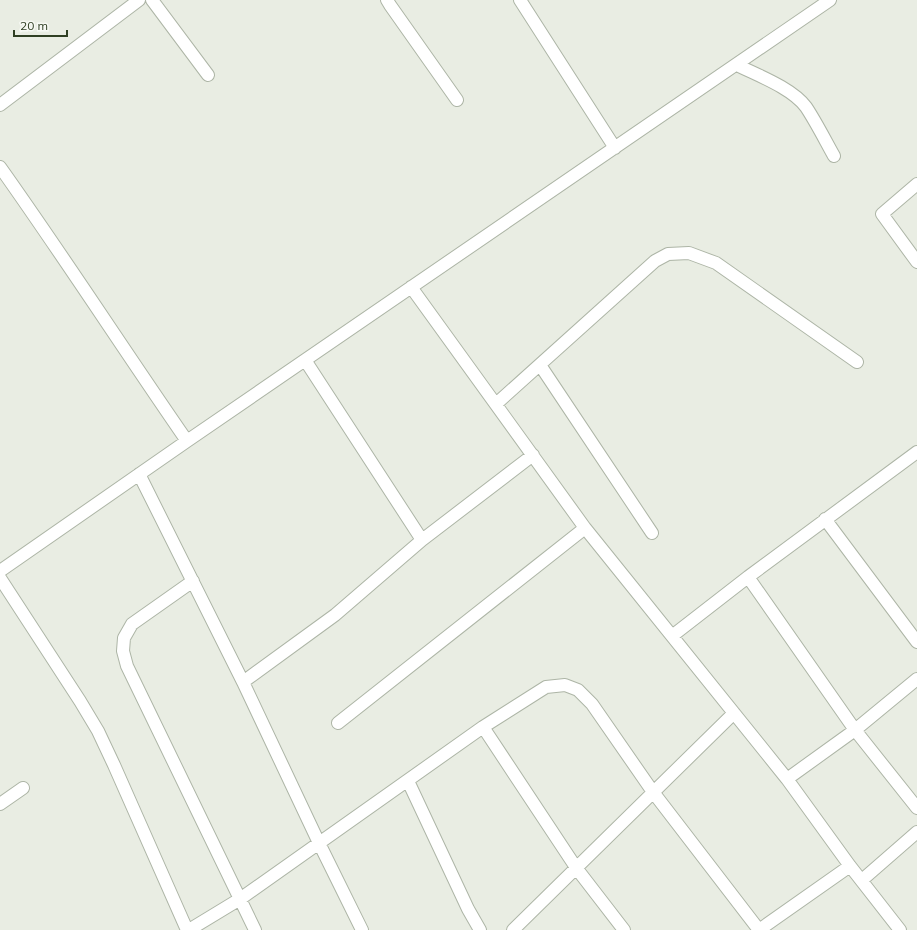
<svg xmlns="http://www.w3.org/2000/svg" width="917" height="930" viewBox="0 0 917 930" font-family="Mulish,sans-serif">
	<rect width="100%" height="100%" fill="#e9ede3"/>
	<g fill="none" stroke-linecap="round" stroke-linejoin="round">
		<g stroke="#adb5a6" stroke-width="14">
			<path id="minor" d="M152,0L208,75
				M387,0L390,5L457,100
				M520,0L615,148
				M737,65C757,75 792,88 806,107C816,122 825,140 834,156
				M0,105L139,0
				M0,167C64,257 124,350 187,441
				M917,184L882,214L917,262
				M411,287L585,528L787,779L850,866L900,930
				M305,360L422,540
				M540,365L652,533
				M496,404L655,261L668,254L689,253L716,263L857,362
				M139,474L243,682L319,843L362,930
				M825,519L917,642
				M0,571L187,441L830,0
				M748,577L855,730L917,808
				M0,578L80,701L98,731L114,765L187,930
				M193,581L132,624L124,638L123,651L127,666L255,930
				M672,636L748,577L917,452
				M243,682L335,615L422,540L533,455
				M338,723L585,528
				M483,727L577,869L624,930
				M787,779L855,730L917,679
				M408,781L468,909L480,930
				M0,804L23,788
				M862,880L917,832
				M189,930L240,899L483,727L546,687L565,685L578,690L592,704L653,792L759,930
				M513,930L734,713
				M759,930L850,866"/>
		</g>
		<use href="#minor" stroke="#fff" stroke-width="12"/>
	</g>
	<path d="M14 30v6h53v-6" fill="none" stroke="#2f3f23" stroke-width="2"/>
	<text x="20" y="30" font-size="12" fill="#2f3f23" stroke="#f7f9f4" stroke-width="3" paint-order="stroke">20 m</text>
</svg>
